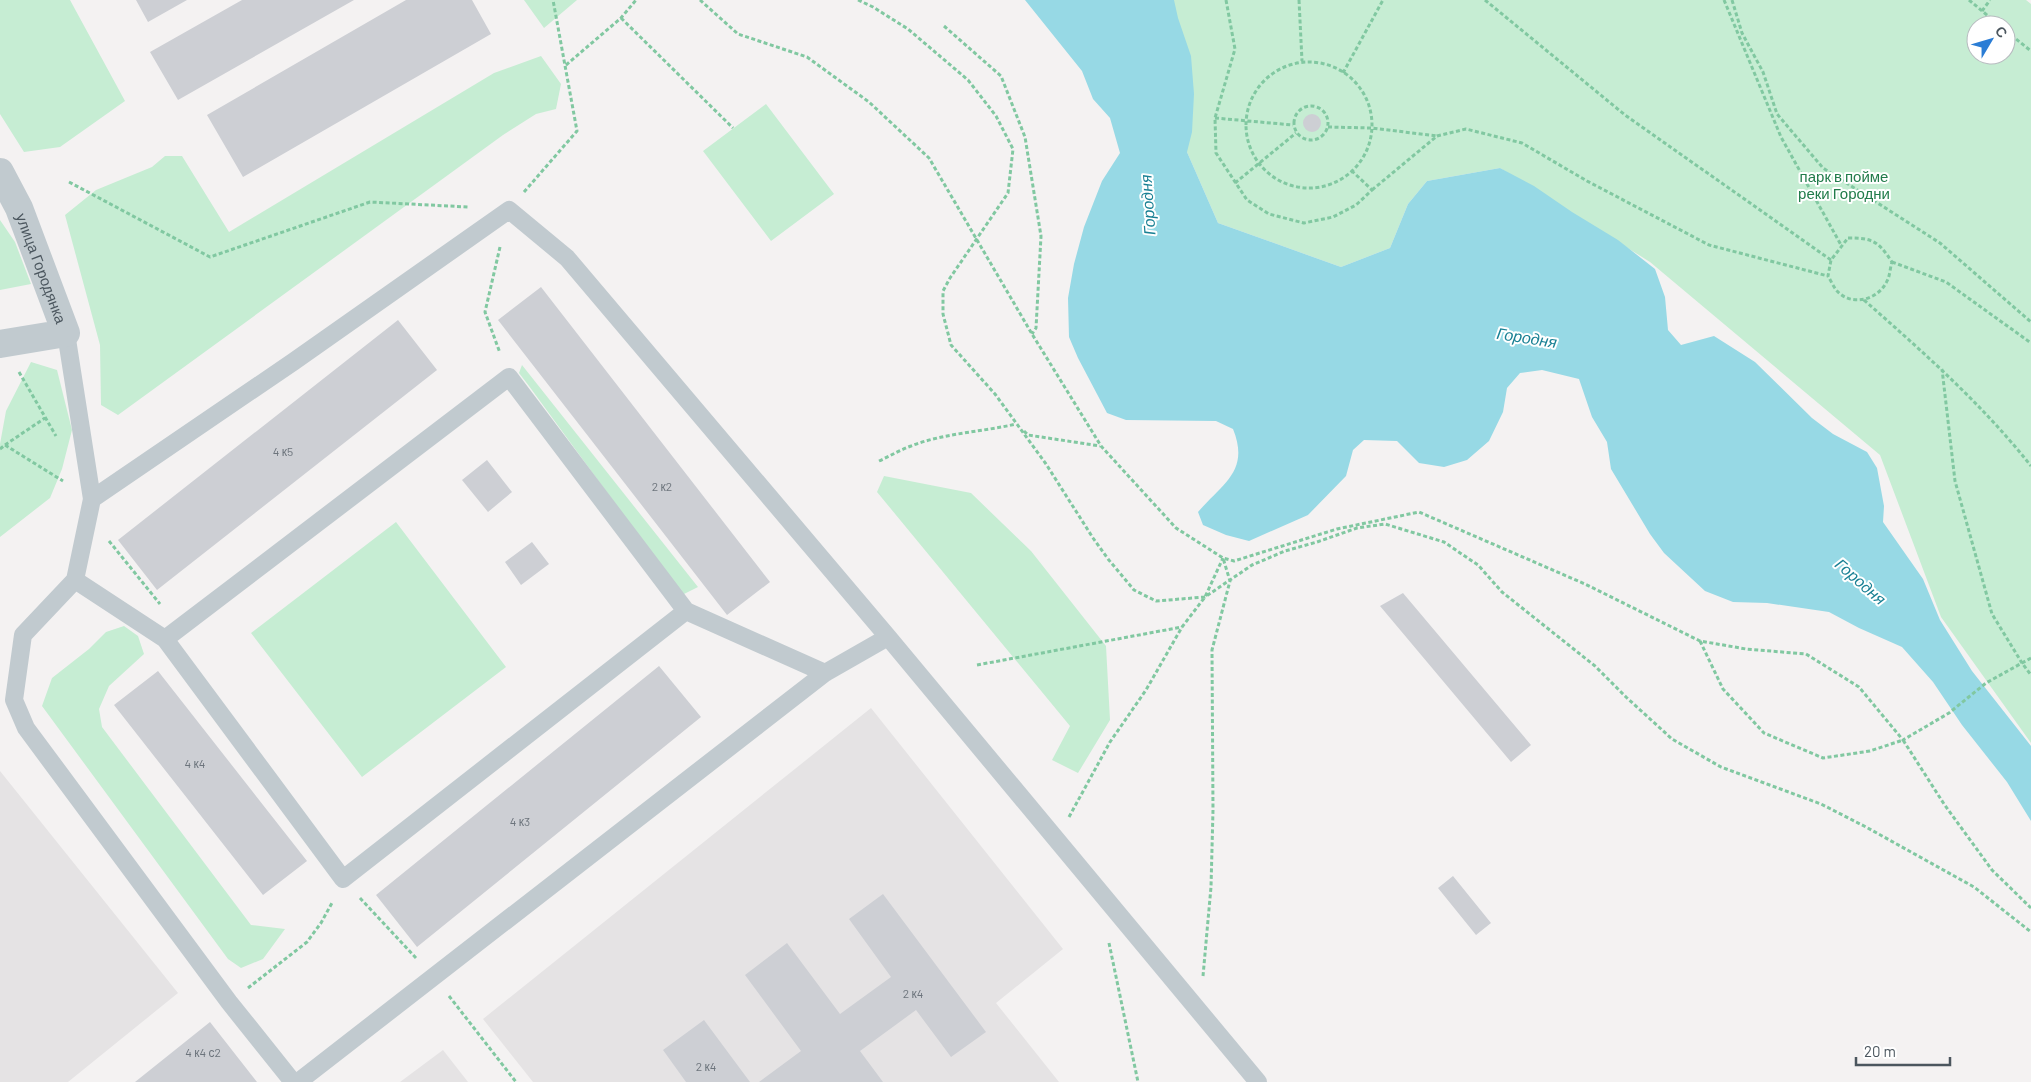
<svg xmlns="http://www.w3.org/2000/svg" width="2031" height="1082" viewBox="0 0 2031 1082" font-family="Barlow,sans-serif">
	<rect width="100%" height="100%" fill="#f4f2f2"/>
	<path fill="#e5e3e4" d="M871,708L1063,949L996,1003L1059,1082H533L483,1019Z
		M0,771L178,993L68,1082H0Z
		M443,1050L468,1082H400Z"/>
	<path fill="#c6edd3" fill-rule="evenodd" d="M0,0H70L125,101L60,147L24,152L0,114Z
		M524,0H577L544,28Z
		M1170,0H2026L2031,4V743L1941,617L1880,455L1650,262L1500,168L1427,181L1408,204L1390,248L1341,267L1218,223L1187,152ZM1976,25H2006V55H1976Z
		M541,56L561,84L556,109L536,114L503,135L118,415L101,405L100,345L65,215L96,190L152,167L165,156H182L229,232L494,73Z
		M766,104L834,194L771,241L703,151Z
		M0,220L15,242L31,284L0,290Z
		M31,362L57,370L72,430L62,469L50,498L0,537V444L6,411Z
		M522,365L698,587L682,595L529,386L519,373Z
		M884,476L971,493L1031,551L1106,646L1110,720L1078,773L1052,760L1070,726L877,492Z
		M396,522L506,667L362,777L251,633Z
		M124,626L138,636L144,654L109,686L99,709L102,727L251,925L285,929L263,959L241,968L228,959L42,706L52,678L89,649L106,632Z"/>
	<path fill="#97d9e5" d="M1025,0H1174L1178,18L1191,56L1194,94L1192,132L1187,152L1218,223L1341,267L1390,248L1408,204L1427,181L1500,168L1534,186L1572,212L1618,240L1655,269L1665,297L1668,330L1681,345L1714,336L1755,362L1812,418L1833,434L1867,452L1877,468L1884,506L1883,522L1923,579L1940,620L1972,671L2031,746V821L2007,782L1962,725L1933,682L1902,647L1859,628L1829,612L1767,603L1733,602L1705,591L1664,553L1650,534L1611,469L1607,442L1592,417L1579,379L1542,370L1520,373L1507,388L1503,412L1489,441L1467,460L1444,467L1419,463L1397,441L1364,440L1353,450L1346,476L1308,515L1249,541L1226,535L1203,525L1198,512C1223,483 1250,471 1233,429L1216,421L1126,420L1107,413L1078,358L1069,337L1068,298L1074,264L1084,227L1102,181L1120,153L1110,118L1093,99L1082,71Z"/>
	<path fill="#cdcfd4" d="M136,0H187L148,22Z
		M242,0H354L178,100L150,52Z
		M406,0H472L491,34L243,177L207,115Z
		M1303 123a9 9 0 1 1 18 0a9 9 0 1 1-18 0Z
		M541,287L770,582L727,615L498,320Z
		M398,320L437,370L157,590L118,540Z
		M487,460L512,492L488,512L462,480Z
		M532,542L549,564L521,585L505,562Z
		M1403,593L1531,745L1511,762L1380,606Z
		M659,666L701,717L417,947L376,895Z
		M158,671L307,861L263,895L114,705Z
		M1453,876L1491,923L1476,935L1438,888Z
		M883,894L986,1032L951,1057L916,1010L860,1051L883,1082H759L801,1051L745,975L787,943L840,1014L891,977L849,919Z
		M704,1020L750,1082H686L663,1050Z
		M210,1022L257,1082H135Z"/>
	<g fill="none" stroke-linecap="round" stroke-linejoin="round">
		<path stroke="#81c8a1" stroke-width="3" stroke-dasharray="4 2.5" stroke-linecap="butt" d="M700,0L738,34L807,57L869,102L929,158L1032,334L1101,446L1176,528L1223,558L1234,561L1337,529L1419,512L1585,584L1700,641L1746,649L1806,654L1859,687L1903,740L1949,713L1986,683L2022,663L1992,614L1955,481L1942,369
			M858,0L873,7L908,29L968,80L996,116L1013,149L1008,193L950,278L943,291V314L951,345L995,394L1046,464L1093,538L1108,559L1134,590L1156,601L1205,597L1252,565L1285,551L1317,542L1357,528L1385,524L1444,542L1478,565L1502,592L1595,666L1626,697L1672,739L1721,767L1821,804L1866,827L1974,887L2031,932
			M1226,0L1235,49L1215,118L1216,153L1247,200L1269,214L1304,223L1333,217L1356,205L1372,190L1352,171
			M1299,0L1302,61
			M1485,0L1625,115L1831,260
			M1724,0L1781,137L1841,245
			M1732,0L1742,33L1763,72L1777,114L1823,168L1940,243L2031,322
			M1969,0L1999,25
			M1982,11L1990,0
			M621,18L733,128
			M944,26L1001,76L1025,137L1041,236L1036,328L1032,334
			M2006,31L2031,51
			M1246 125a63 63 0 1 1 126 0a63 63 0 1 1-126 0Z
			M566,65L621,18L636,0
			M1343,73L1383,0
			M1294 123a17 17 0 1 1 34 0a17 17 0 1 1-34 0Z
			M1215,118L1293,125
			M1328,127L1372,128L1437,136
			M69,182L210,257L370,202L468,207
			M1235,183L1296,133
			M1372,190L1437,136L1466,129L1522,143L1587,181L1709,245L1828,276
			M524,192L577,131L553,0
			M1848,238C1873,238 1878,241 1892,262C1890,268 1890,276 1887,281C1879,299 1853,307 1838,292C1834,288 1831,281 1828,276L1831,260Z
			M500,247L485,312L500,353
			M1892,262L1946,282L2031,343
			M1864,300C1923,352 1982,404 2031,466
			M19,372L56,436
			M1024,431L1028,435L1100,446
			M5,445L45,418
			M0,449L5,445L63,481
			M879,461C890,456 900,450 911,446C944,433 982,432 1016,424
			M109,541L160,604
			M1700,641L1723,689L1764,733L1823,758L1870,751L1903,740L1944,804L1992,870L2031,908
			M2031,658L2022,663L2031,675
			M977,665L1182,627
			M1069,817L1110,742L1146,690L1182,627L1205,597L1223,558
			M360,898L417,959
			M1109,943L1138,1082
			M1203,976L1211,887L1213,810L1212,650L1230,581L1223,558
			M248,988L307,942L321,923L333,901
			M449,996L516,1082"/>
		<path stroke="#c1cacf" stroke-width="18" d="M66,333L92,499L293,362L509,210L567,258L888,637L1258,1082
			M92,499L75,580L23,635L14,700L26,728L229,1002L293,1082
			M75,580L165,639L343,879L686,611L825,673
			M165,639L509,377L686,611
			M298,1082L825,673L888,637"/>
		<path stroke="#c1cacf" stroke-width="28" id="s1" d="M0,172L19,208L66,333L0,344"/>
	</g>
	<g text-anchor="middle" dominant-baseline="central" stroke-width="4" stroke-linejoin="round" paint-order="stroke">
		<g font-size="12" fill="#6c747c">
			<text x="283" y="451">4 к5</text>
			<text x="662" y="486">2 к2</text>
			<text x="195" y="763">4 к4</text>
			<text x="520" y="821">4 к3</text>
			<text x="913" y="993">2 к4</text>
			<text x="203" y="1052">4 к4 с2</text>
			<text x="706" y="1066">2 к4</text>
		</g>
		<g font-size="15" fill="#217b4a" stroke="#fff">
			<text x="1844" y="176">парк в пойме<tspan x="1844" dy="17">реки Городни</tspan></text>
		</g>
		<g font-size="15" fill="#4b565e" stroke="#fff">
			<text stroke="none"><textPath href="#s1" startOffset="105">улица Городянка</textPath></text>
		</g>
		<g font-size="16" font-style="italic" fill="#198094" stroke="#fff">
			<text transform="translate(1147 205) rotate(-94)">Городня</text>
			<text transform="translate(1527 337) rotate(9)">Городня</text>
			<text transform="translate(1861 581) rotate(41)">Городня</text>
		</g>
	</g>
	<g transform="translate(1991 40) rotate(52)"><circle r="24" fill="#ffffff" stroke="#b7bbbf"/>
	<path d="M0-4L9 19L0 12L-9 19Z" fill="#2b7dd5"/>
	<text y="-8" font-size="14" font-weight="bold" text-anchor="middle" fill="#4b565e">С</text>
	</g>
	<path d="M1856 1057v8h94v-8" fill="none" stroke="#4b565e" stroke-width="2.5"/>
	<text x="1864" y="1057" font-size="15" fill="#4b565e" stroke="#ffffff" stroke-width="4" paint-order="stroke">20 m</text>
</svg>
